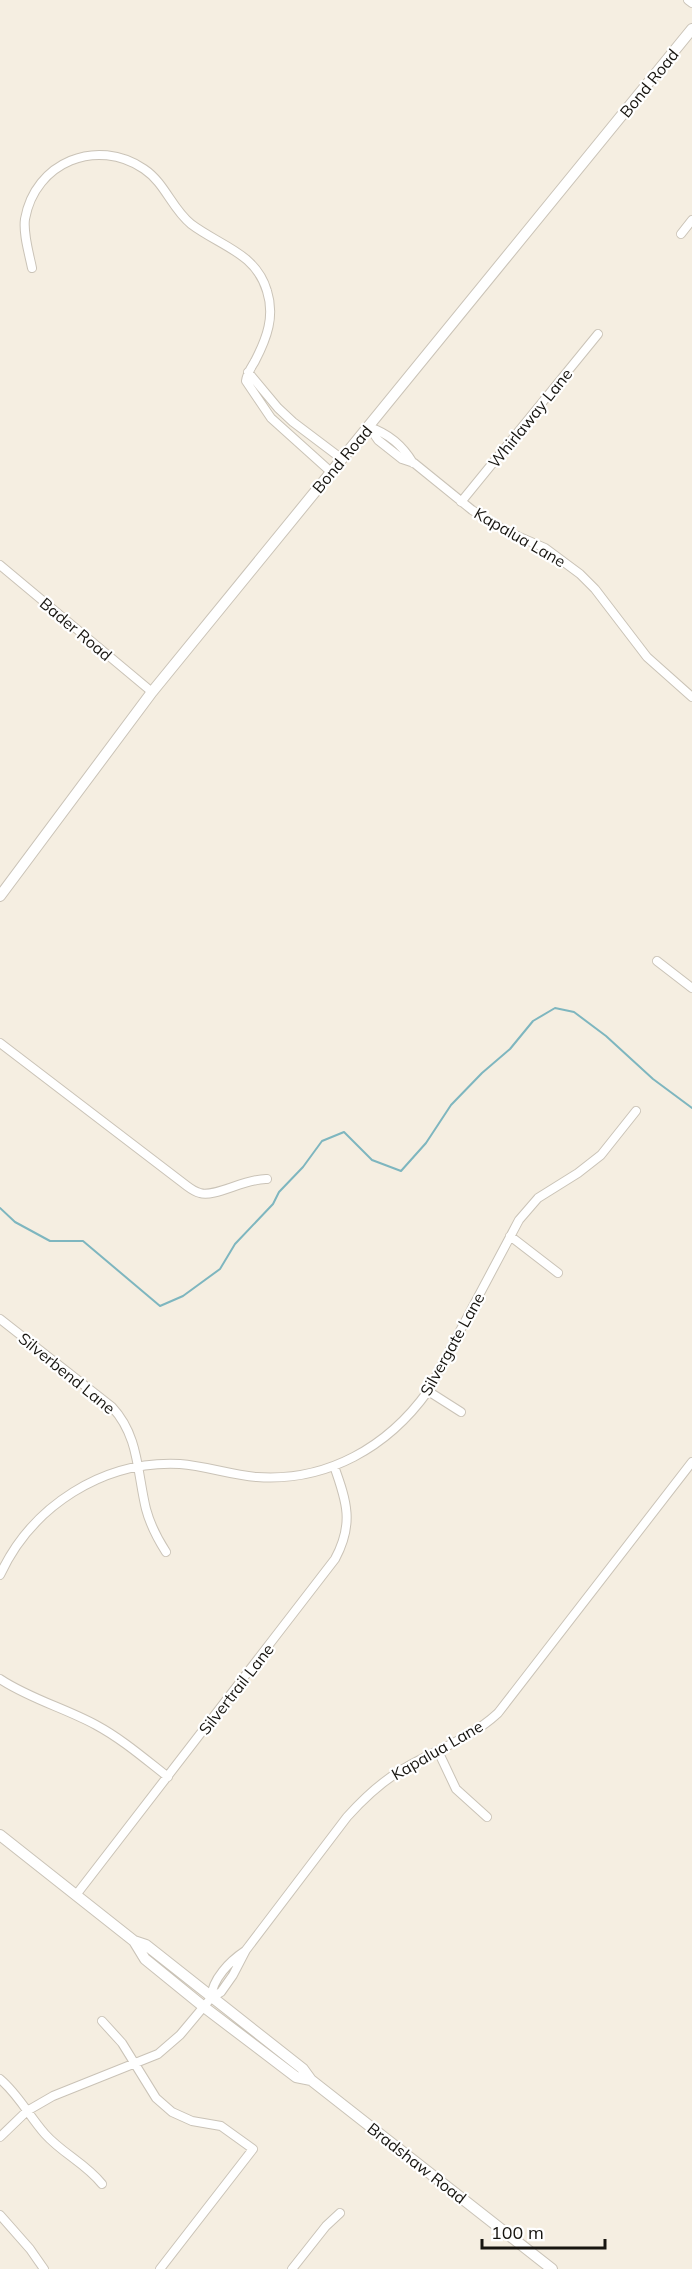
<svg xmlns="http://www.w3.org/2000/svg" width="692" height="2269" viewBox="0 0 692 2269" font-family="Mulish,sans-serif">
	<rect width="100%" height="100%" fill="#f5eee1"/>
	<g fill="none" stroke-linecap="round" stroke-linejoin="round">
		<path stroke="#7eb6bf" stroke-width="2" d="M0,1208L15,1222L50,1241H83L160,1306L183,1296L220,1269L235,1244L273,1204L279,1192L303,1167L322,1141L344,1132L372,1160L401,1171L426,1143L451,1105L482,1073L510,1049L533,1021L555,1008L574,1012L606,1036L653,1079L692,1108"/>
		<g stroke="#cac3b7" stroke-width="10">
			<path id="minor" d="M688,0L692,3
				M681,234L692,220
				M32,268C29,253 23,234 25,219C35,162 97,137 144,169C165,183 172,209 191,224C220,246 256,253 267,291C275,316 267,338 255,361C251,368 247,373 246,381L271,418L331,472
				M248,372L278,408L293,422L342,459
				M369,427L378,440L402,459L414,463L472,510L506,531L545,548L580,574L595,589L647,657L692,697
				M369,427C387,433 403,446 413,463
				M461,502L598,334
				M0,565L152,692
				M657,961L692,988
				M0,1043L187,1186C191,1189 196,1192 200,1193C214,1198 246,1178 267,1179
				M510,1236L558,1273
				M0,1319L112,1407C139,1436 137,1472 146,1509C150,1524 157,1538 166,1552
				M428,1391L461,1412
				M0,1575C32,1506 103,1460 180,1464C206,1466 231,1475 257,1477C327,1482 388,1447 428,1391L519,1220L538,1198L578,1173L601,1155L636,1111
				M0,1679C30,1699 65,1708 96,1725C122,1739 145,1759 168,1777
				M438,1751L456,1789L487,1817
				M76,1895L335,1559C354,1524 347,1502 334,1466
				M211,1998C212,1979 230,1961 245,1951
				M102,2021L122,2043L156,2098L172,2112L192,2121L221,2126L253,2149L160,2269
				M0,2079C19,2095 29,2116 45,2134C63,2154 85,2163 102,2184
				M0,2137L27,2111L53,2096L158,2054L180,2035L211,1998L221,1992L233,1975L246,1950L347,1817C364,1798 381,1782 403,1769C435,1750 470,1739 498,1713L692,1462
				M0,2215L30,2249L44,2269
				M292,2269L326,2226L340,2213"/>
		</g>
		<g stroke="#cac3b7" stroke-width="12">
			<path id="major" d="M0,896L152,692L692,29
				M0,1835L134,1941L146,1945L303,2069L311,2080L552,2269
				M134,1941L145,1959L204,2007L296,2077L311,2080"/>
		</g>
		<use href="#minor" stroke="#fff" stroke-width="8"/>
		<use href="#major" stroke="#fff" stroke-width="10"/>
	</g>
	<g text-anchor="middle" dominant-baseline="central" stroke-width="4.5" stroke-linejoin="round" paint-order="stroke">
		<g font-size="16" fill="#171510" stroke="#fff">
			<text transform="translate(649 83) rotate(-51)">Bond Road</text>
			<text transform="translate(530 418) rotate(-51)">Whirlaway Lane</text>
			<text transform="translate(342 459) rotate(-50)">Bond Road</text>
			<text transform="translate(520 537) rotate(30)">Kapalua Lane</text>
			<text transform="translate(76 629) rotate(40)">Bader Road</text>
			<text transform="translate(452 1344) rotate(-61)">Silvergate Lane</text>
			<text transform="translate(67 1373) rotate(39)">Silverbend Lane</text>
			<text transform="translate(236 1689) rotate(-52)">Silvertrail Lane</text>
			<text transform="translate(437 1750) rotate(-30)">Kapalua Lane</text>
			<text transform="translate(417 2163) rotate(38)">Bradshaw Road</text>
		</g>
	</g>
	<path d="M482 2239v9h123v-9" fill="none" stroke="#171510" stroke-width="3"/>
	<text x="491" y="2239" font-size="18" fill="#171510" stroke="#ffffff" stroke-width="4.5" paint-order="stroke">100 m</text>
</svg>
